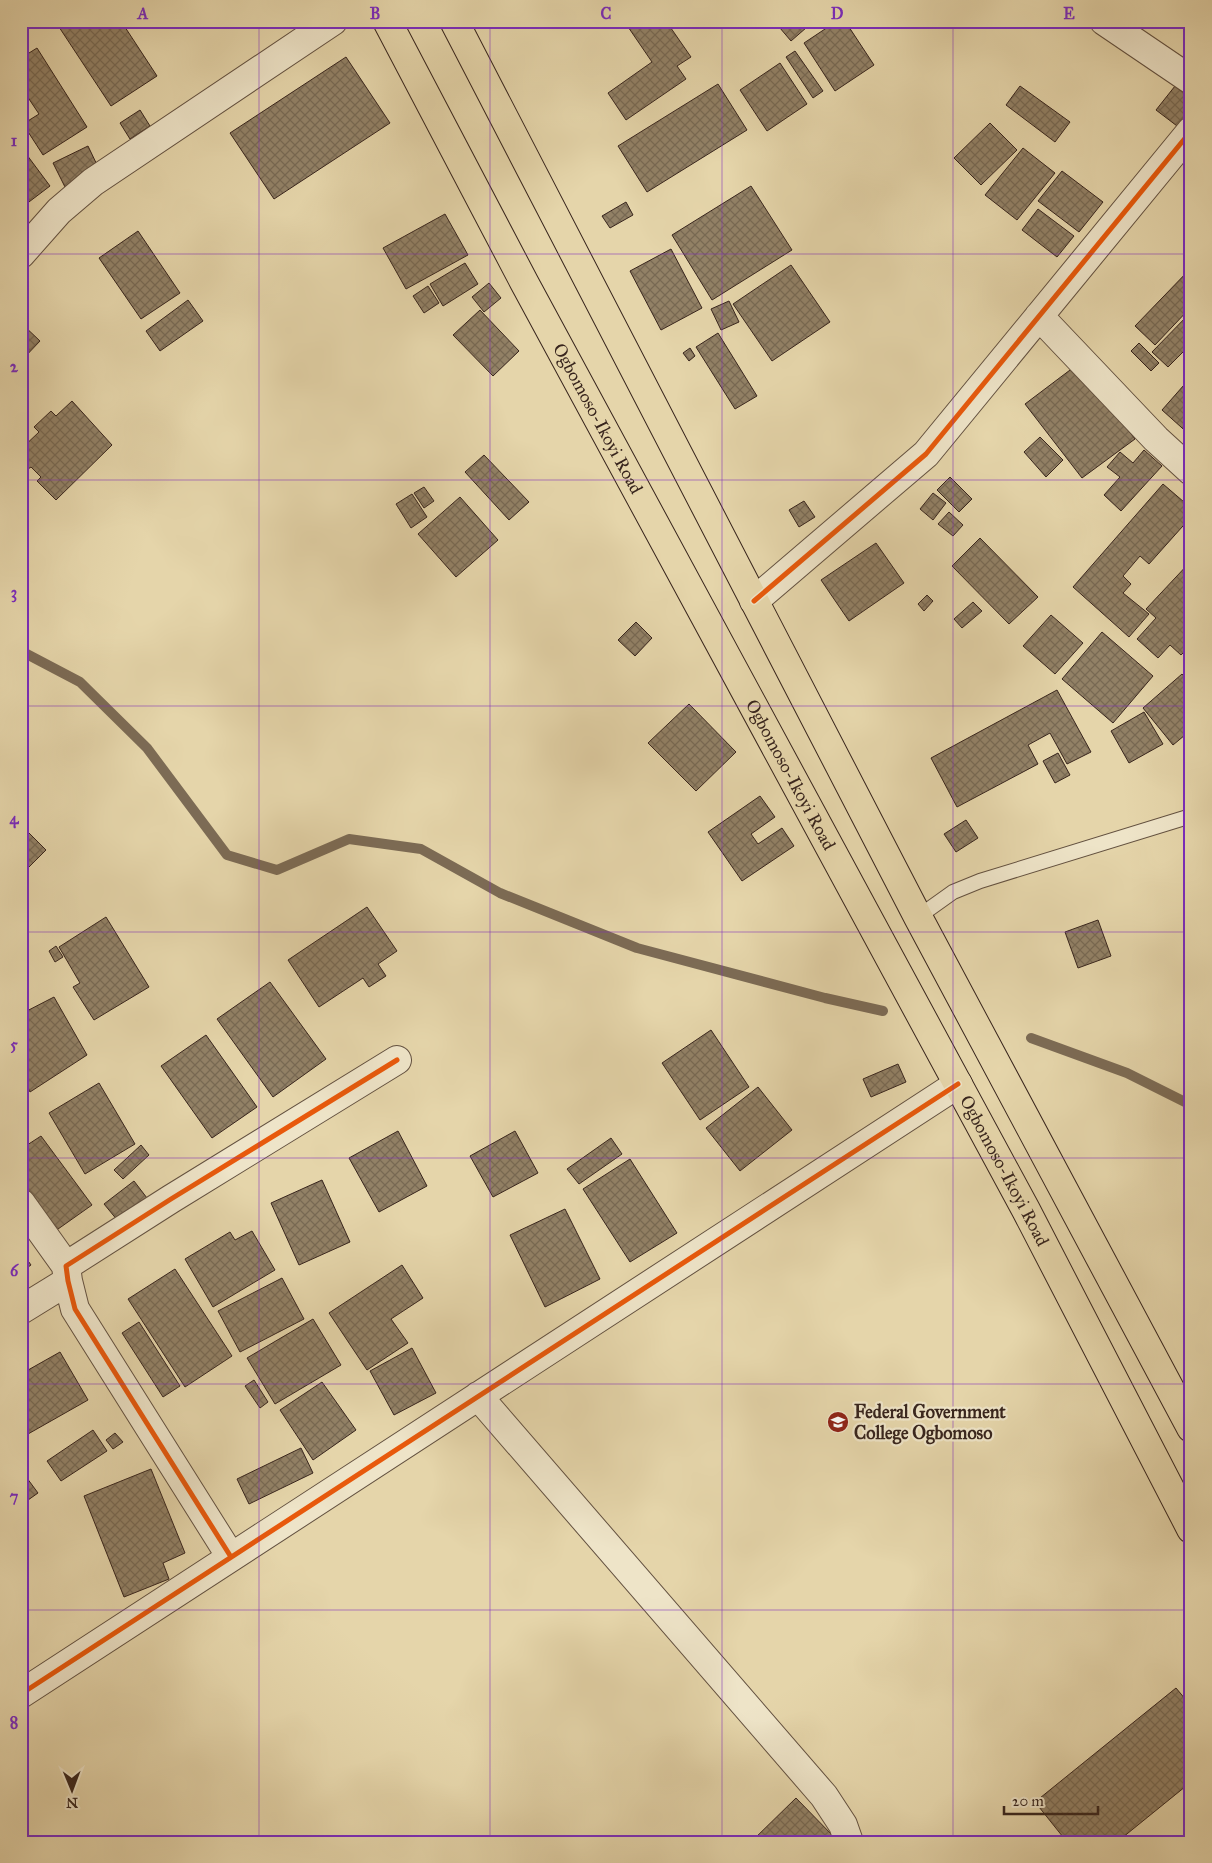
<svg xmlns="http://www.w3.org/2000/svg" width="1212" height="1863" viewBox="0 0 1212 1863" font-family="'IM FELL Great Primer',serif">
	<defs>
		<pattern id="building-cross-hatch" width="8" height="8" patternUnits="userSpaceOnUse" patternTransform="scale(1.25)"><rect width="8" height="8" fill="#928166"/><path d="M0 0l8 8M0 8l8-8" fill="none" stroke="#786953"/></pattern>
	</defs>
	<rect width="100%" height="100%" fill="#e5d5aa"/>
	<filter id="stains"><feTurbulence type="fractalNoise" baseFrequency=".004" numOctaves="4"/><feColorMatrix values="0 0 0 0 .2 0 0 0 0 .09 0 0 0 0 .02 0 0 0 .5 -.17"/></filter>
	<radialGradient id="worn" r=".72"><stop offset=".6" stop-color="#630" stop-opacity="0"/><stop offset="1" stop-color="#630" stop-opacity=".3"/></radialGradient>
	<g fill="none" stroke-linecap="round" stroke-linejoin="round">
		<path stroke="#7c6b55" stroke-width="10" d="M21,651L80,682L147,748L227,855L277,870L349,839L421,849L500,893L637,948L825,998L883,1011
			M1031,1038L1127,1073L1191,1105"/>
	</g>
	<path fill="url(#building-cross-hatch)" stroke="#38251d" d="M67,21H121L157,76L111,106L59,27Z
		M624,21H666L691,57L677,66L686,79L626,120L608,93L652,62Z
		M774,21H814L791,41Z
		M837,21H845L874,65L835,91L804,43Z
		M37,48L87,127L43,155L23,124L39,114L27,96L21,100V58Z
		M795,51L823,91L813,98L786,57Z
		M346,57L390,123L274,199L230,133Z
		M780,63L807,104L767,131L740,90Z
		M1179,81L1191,90V116L1181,129L1156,110Z
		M718,84L747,130L647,192L618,146Z
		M1020,86L1070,122L1055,142L1006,105Z
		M140,110L150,126L130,139L120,123Z
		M990,123L1017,150L981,185L954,158Z
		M88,146L99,169L65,187L53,163Z
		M21,147L50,186L21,208Z
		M1023,148L1055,173L1017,220L985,195Z
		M1062,171L1103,202L1079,232L1038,201Z
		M751,186L792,250L712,300L672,235Z
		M626,202L633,215L610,228L602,216Z
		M1038,209L1074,236L1057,257L1022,230Z
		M445,214L468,255L406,289L383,248Z
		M138,231L180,293L141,319L99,258Z
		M671,249L702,308L661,330L630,271Z
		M465,263L478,284L443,306L430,284Z
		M791,265L830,322L772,361L733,304Z
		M1191,268V307L1155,345L1135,326Z
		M489,283L501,298L484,312L472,297Z
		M428,286L439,303L424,313L413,296Z
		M188,300L203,321L160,351L146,331Z
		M729,301L739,322L721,330L711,309Z
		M480,310L519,351L493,376L453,335Z
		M1191,312V344L1168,367L1152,352Z
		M21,323L40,341L22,360L21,359Z
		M718,333L757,396L735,409L696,347Z
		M1139,343L1159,363L1151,371L1131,351Z
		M690,348L695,356L689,361L683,353Z
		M1078,364L1135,439L1082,478L1025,404Z
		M1191,377V436L1162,410Z
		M72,401L112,445L56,500L37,481L41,477L31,467L25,471L21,467V449L39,432L34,427L51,411L56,416Z
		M1040,437L1063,460L1046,477L1024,452Z
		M1144,450L1162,466L1121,511L1104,495L1120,477L1107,467L1120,452L1133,463Z
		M484,455L529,502L509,520L465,472Z
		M950,477L972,499L959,512L937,490Z
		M1163,484L1191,508V517L1149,564L1140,556L1123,576L1131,584L1123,593L1149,614L1129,637L1073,587Z
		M424,487L434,501L424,508L414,493Z
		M933,493L946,503L933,520L920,509Z
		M412,494L427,517L411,528L396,504Z
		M460,497L498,540L456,577L418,534Z
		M804,501L815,517L799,527L789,510Z
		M949,512L963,525L953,536L938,524Z
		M980,538L1038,597L1009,624L952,566Z
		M876,543L904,583L849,621L821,580Z
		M1191,561V645L1181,655L1170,645L1158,658L1137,639L1156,618L1146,609Z
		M927,595L933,601L924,611L918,604Z
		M973,602L982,611L962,628L954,619Z
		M1051,615L1083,643L1055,674L1023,646Z
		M636,622L652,638L635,656L618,640Z
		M1102,632L1153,676L1113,723L1062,679Z
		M1182,674L1191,684V730L1173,745L1143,708Z
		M1057,690L1091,752L1067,764L1050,733L1028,745L1038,764L957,807L931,758Z
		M689,704L736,752L696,791L648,743Z
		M1144,712L1163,744L1129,763L1111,731Z
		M1058,753L1070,775L1055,783L1043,761Z
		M760,796L775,817L751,834L758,844L782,828L794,846L742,881L708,832Z
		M966,820L978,838L956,852L944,834Z
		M21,825L46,850L21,875Z
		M367,907L397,951L378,964L386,976L369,987L363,978L319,1007L288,960Z
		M106,917L149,987L94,1020L73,987L80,983L59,947Z
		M1098,920L1111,956L1078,968L1065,932Z
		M56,946L63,957L55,962L49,951Z
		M270,982L326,1059L273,1097L217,1019Z
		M54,997L87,1055L30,1092L21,1075V1014Z
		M711,1030L749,1087L700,1120L662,1063Z
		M206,1035L257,1107L212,1138L161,1066Z
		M898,1064L906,1082L871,1097L863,1079Z
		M99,1083L135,1144L85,1174L49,1113Z
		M758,1087L792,1130L740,1171L706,1128Z
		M398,1131L427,1186L379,1212L349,1158Z
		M515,1131L538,1173L493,1197L470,1156Z
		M41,1136L92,1205L51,1234L21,1193V1149Z
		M611,1138L622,1154L579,1184L567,1169Z
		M141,1145L149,1155L123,1179L114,1170Z
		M630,1159L677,1233L630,1262L583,1189Z
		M322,1180L350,1242L299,1265L271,1203Z
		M134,1181L147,1198L118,1221L104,1204Z
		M565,1209L600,1279L545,1307L510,1235Z
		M252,1231L275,1270L213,1307L185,1259L230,1232L235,1240Z
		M21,1251L31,1265L21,1272Z
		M402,1265L423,1298L391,1319L408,1343L367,1370L329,1313Z
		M175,1269L232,1356L185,1387L128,1299Z
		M282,1278L304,1319L240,1352L218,1311Z
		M313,1319L341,1365L275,1404L247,1358Z
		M139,1322L180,1386L163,1397L122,1333Z
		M412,1348L436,1393L394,1415L370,1371Z
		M60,1352L88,1400L28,1434L21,1423V1374Z
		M254,1380L268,1402L260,1408L245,1386Z
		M322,1382L356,1430L313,1460L280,1410Z
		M93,1430L107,1451L61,1481L47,1461Z
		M115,1433L123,1442L113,1449L106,1440Z
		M301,1448L313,1473L249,1504L237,1479Z
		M151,1469L185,1553L163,1563L169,1579L124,1597L84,1496Z
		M21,1470L38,1493L21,1505Z
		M1176,1688L1191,1706V1782L1117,1842H1067L1035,1802Z
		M796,1798L836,1839L833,1842H751Z"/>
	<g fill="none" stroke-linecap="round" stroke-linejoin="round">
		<g stroke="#635140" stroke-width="16">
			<path id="service" d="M918,917L953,892L980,881L1191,816"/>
		</g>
		<g stroke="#635140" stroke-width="30">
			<path id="minor" d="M1104,21L1191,80
				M21,254L59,211L93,182L333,21
				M1039,316L1156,439L1191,471
				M754,601L926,454L1191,131
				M21,1203L66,1266
				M21,1310L68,1281
				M478,1396L824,1796L843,1825L849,1842
				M231,1557L75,1309L68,1281L66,1266L171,1199L397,1060
				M21,1694L958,1084"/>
		</g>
		<g stroke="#38251d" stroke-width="30">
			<g id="primary">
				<path id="s1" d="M387,21L524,282L1026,1210L1191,1529"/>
				<path d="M454,21L918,917L1191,1428"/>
			</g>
		</g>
		<use href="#service" stroke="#eee4c8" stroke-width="14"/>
		<use href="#minor" stroke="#eee4c8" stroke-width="28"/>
		<use href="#primary" stroke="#e5d5aa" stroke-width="28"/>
		<g stroke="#eee4c8" stroke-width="8">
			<path id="cycleway" d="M754,601L926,454L1191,131
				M231,1557L75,1309L68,1281L66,1266L171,1199L397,1060
				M21,1694L958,1084"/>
		</g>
		<use href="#cycleway" stroke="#e8590c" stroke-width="5"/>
	</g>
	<path fill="none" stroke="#7b2cbf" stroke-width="1" stroke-opacity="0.55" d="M259,21V1842M490,21V1842M722,21V1842M953,21V1842M21,254H1191M21,480H1191M21,706H1191M21,932H1191M21,1158H1191M21,1384H1191M21,1610H1191"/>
	<defs>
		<g id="university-disc" transform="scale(1.125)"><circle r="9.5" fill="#8f2418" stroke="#eee4c8"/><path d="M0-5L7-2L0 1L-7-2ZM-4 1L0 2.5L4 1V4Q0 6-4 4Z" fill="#fff"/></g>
	</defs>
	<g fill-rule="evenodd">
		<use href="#university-disc" x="838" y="1422"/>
	</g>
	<g text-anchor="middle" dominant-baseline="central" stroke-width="4.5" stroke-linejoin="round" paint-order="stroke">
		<g font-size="18" fill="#38251d" stroke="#eee4c8">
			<text stroke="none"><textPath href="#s1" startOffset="450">Ogbomoso-Ikoyi Road</textPath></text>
			<text stroke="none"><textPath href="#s1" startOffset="855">Ogbomoso-Ikoyi Road</textPath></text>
			<text stroke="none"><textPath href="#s1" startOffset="1305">Ogbomoso-Ikoyi Road</textPath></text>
		</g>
		<g font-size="18" font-weight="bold" fill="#38251d" stroke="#eee4c8" text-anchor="start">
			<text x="854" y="1412">Federal Government<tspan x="854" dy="21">College Ogbomoso</tspan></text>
		</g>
	</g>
	<rect width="1212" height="1863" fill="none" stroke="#e5d5aa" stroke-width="55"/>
	<g transform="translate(72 1790) rotate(179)" stroke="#eee4c8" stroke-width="4" paint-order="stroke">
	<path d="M0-4L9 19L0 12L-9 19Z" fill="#38251d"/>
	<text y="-8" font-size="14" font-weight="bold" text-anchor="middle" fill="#38251d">N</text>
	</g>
	<path d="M1004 1806v8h94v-8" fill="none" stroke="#38251d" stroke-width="2.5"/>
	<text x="1012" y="1806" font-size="15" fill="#38251d" stroke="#eee4c8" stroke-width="4" paint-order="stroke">20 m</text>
	<rect x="28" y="28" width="1156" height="1808" fill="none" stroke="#7b2cbf" stroke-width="2"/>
	<g font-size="16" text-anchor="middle" font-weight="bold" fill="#7b2cbf">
		<text x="143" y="19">A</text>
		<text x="375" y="19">B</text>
		<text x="606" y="19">C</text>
		<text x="837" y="19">D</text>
		<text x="1069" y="19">E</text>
		<text x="14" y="146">1</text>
		<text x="14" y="372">2</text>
		<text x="14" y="598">3</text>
		<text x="14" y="824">4</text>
		<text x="14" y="1050">5</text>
		<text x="14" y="1276">6</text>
		<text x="14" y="1502">7</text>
		<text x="14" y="1728">8</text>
	</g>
	<rect width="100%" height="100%" filter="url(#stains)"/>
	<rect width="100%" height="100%" fill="url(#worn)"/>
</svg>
